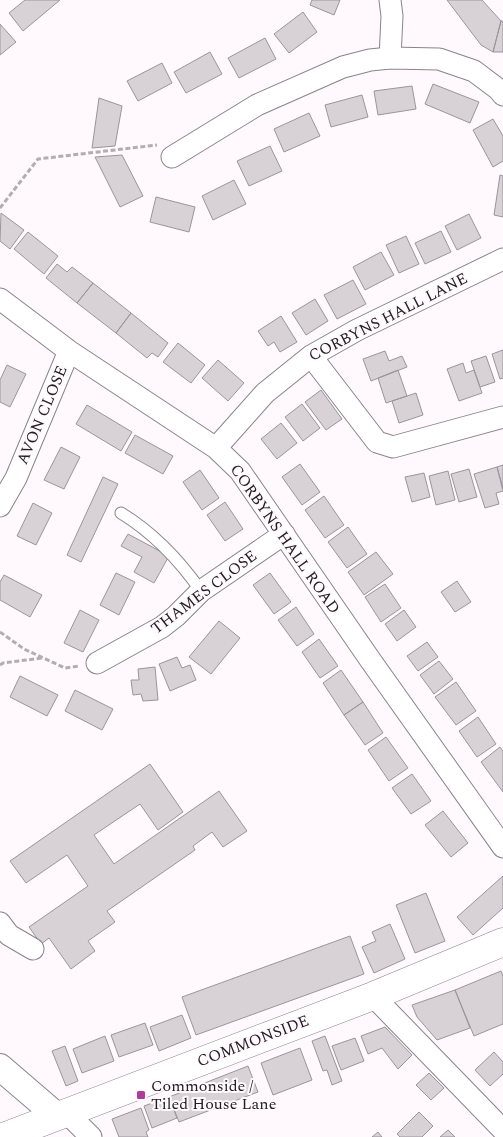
<svg xmlns="http://www.w3.org/2000/svg" width="503" height="1137" viewBox="0 0 503 1137" font-family="Spectral,serif">
	<rect width="100%" height="100%" fill="#fff9fd"/>
	<path fill="#d8d2d7" stroke="#9b959a" d="M25,0H60L23,31L9,13Z
		M312,0H340L334,15L310,5Z
		M447,0H482L501,21L493,52L481,45Z
		M303,12L317,32L289,53L274,34Z
		M501,21H503V52H493Z
		M0,24L16,42L0,55Z
		M265,38L276,59L239,78L228,58Z
		M210,52L222,74L186,93L174,72Z
		M162,63L172,83L138,101L127,81Z
		M433,84L479,102L470,123L425,104Z
		M412,86L416,109L378,115L374,91Z
		M362,95L368,117L331,127L325,105Z
		M99,98L122,106L115,146L92,148Z
		M309,113L320,136L284,152L274,129Z
		M493,119L503,136V161L493,167L473,130Z
		M270,146L282,171L249,186L237,161Z
		M122,155L143,196L120,207L95,157Z
		M500,175L503,176V217L494,215Z
		M234,180L246,204L213,220L202,196Z
		M156,197L195,207L189,232L150,222Z
		M1,213L24,230L10,249L0,241Z
		M469,214L481,238L457,250L445,226Z
		M441,231L451,252L425,264L415,243Z
		M28,232L58,256L44,274L14,249Z
		M406,236L419,264L399,273L386,245Z
		M381,252L394,275L365,290L353,267Z
		M57,264L67,272L72,267L93,283L77,303L46,278Z
		M353,280L366,304L337,319L324,295Z
		M93,283L131,313L116,333L77,303Z
		M315,299L328,321L306,335L292,313Z
		M131,313L168,343L158,357L152,353L147,358L116,333Z
		M281,316L297,342L280,352L274,342L268,346L258,331Z
		M178,343L205,365L191,383L163,362Z
		M503,350V378L500,379L492,354Z
		M385,351L389,361L402,356L407,367L371,381L363,359Z
		M486,356L495,382L480,387L471,361Z
		M218,360L244,383L228,401L202,378Z
		M463,363L466,373L474,370L482,393L459,401L447,369Z
		M7,365L26,374L10,407L0,402V380Z
		M398,370L407,396L386,403L378,378Z
		M321,390L342,419L326,430L305,402Z
		M416,393L423,415L399,423L392,401Z
		M302,404L320,428L303,441L285,417Z
		M87,405L132,432L121,451L76,424Z
		M281,423L297,443L277,459L261,439Z
		M135,435L173,456L163,474L125,453Z
		M61,447L80,457L64,489L44,480Z
		M300,464L320,492L302,505L282,477Z
		M503,465V488L497,467Z
		M497,467L503,491L496,493L499,504L485,508L474,474Z
		M469,469L477,497L459,502L451,474Z
		M200,470L219,498L202,510L183,482Z
		M448,471L455,500L436,505L429,476Z
		M424,473L430,497L412,502L405,477Z
		M103,477L118,484L81,562L67,555Z
		M324,496L344,525L325,538L305,510Z
		M225,502L243,529L225,541L207,515Z
		M33,503L52,513L36,545L17,536Z
		M348,527L367,554L347,568L328,542Z
		M128,534L169,556L154,583L134,572L142,557L121,546Z
		M376,552L393,574L364,595L348,572Z
		M116,573L135,582L119,615L100,605Z
		M270,573L291,602L274,614L253,585Z
		M4,575L42,595L30,617L0,600V582Z
		M457,581L471,602L455,612L441,592Z
		M385,584L401,608L381,622L365,597Z
		M296,607L314,634L297,646L278,620Z
		M80,610L99,620L83,652L64,643Z
		M404,610L416,627L397,641L385,624Z
		M219,621L240,638L211,674L189,657Z
		M319,639L338,666L320,678L302,652Z
		M427,642L438,657L418,671L407,656Z
		M177,657L182,668L190,665L196,680L170,691L159,664Z
		M439,661L453,679L434,694L420,675Z
		M155,667L158,700L143,701L141,694L133,695L131,680H139L138,669Z
		M341,670L363,702L344,715L323,683Z
		M20,676L58,695L47,716L10,697Z
		M456,682L476,711L456,725L435,697Z
		M75,690L113,709L102,730L65,711Z
		M363,702L383,733L365,745L344,715Z
		M478,717L496,744L477,757L459,731Z
		M386,737L408,768L389,781L368,750Z
		M500,747L503,751V792L481,762Z
		M150,764L183,812L158,830L140,804L94,835L114,864L219,791L247,831L223,847L212,832L193,846L195,850L107,911L115,922L88,941L95,951L71,969L49,938L41,944L29,927L88,886L67,855L26,883L10,861Z
		M412,774L431,801L411,814L392,788Z
		M443,811L468,843L451,857L425,825Z
		M503,876V908L473,935L457,917Z
		M426,893L445,941L415,953L396,905Z
		M390,924L405,959L374,973L362,947L376,941L372,932Z
		M350,936L364,974L196,1035L182,997Z
		M501,971L503,976V1024L474,1036L455,990Z
		M455,990L470,1028L437,1040L417,1017L412,1005Z
		M182,1015L191,1038L159,1051L150,1027Z
		M145,1023L153,1045L119,1057L111,1035Z
		M385,1027L412,1055L398,1069L382,1048L368,1054L361,1036Z
		M105,1036L114,1061L82,1073L73,1049Z
		M325,1036L342,1081L332,1085L327,1070L323,1071L312,1041Z
		M355,1038L364,1061L341,1070L332,1046Z
		M65,1046L78,1081L66,1086L52,1051Z
		M300,1048L312,1080L273,1095L261,1063Z
		M494,1052L503,1062V1074L490,1086L475,1070Z
		M248,1066L258,1092L179,1122L169,1097Z
		M429,1073L444,1088L431,1100L416,1085Z
		M169,1097L177,1118L152,1128L144,1106Z
		M141,1108L149,1130L146,1132L148,1137H119L112,1119Z
		M419,1112L433,1126L422,1137H400L397,1134Z
		M448,1130L455,1137H440Z
		M378,1132L382,1137H372Z"/>
	<g fill="none" stroke-linecap="round" stroke-linejoin="round">
		<g stroke="#8a8488" stroke-width="13">
			<path id="service" d="M121,513C152,532 180,561 201,591"/>
		</g>
		<g stroke="#8a8488" stroke-width="23">
			<path id="minor" d="M390,58L392,16L390,0
				M172,157L257,105L343,67L370,60L390,58L439,59L474,71L498,89L503,95
				M0,299L69,351L216,448L240,471L371,661L503,847
				M311,356L377,442L393,447L503,417
				M216,448L265,393L311,356L357,330L503,259
				M0,506L16,478L69,351
				M97,663L162,627L176,616L201,591L284,534
				M0,923L9,935L33,949
				M373,996L503,1130
				M66,1112L91,1137"/>
		</g>
		<g stroke="#8a8488" stroke-width="28">
			<path id="tertiary" d="M0,1067L57,1116"/>
		</g>
		<g stroke="#8a8488" stroke-width="29">
			<path id="secondary" d="M3,1137L373,996L503,942"/>
		</g>
		<path stroke="#b2adb0" stroke-width="3" stroke-dasharray="5 2.5" stroke-linecap="butt" d="M0,208L38,159L157,145
			M0,632L24,649L65,668L79,666
			M0,665L3,663L42,658"/>
		<use href="#service" stroke="#fff" stroke-width="11"/>
		<use href="#minor" stroke="#fff" stroke-width="21"/>
		<use href="#tertiary" stroke="#fff" stroke-width="26"/>
		<use href="#secondary" stroke="#fff" stroke-width="28"/>
	</g>
	<rect fill="#ab3d9b" stroke="#fff9fd" stroke-width="2" x="136" y="1090" width="10" height="10" rx="2.5"/>
	<g text-anchor="middle" dominant-baseline="central" stroke-width="4" stroke-linejoin="round" paint-order="stroke">
		<g font-size="16" fill="#232022" stroke="#fff9fd">
			<text transform="translate(388 317) rotate(-27)">CORBYNS HALL LANE</text>
			<text transform="translate(42 415) rotate(-67)">AVON CLOSE</text>
			<text transform="translate(285 539) rotate(55)">CORBYNS HALL ROAD</text>
			<text transform="translate(204 592) rotate(-37)">THAMES CLOSE</text>
			<text transform="translate(253 1041) rotate(-21)">COMMONSIDE</text>
		</g>
		<g font-size="16" fill="#232022" stroke="#fff9fd" text-anchor="start">
			<text x="151" y="1086">Commonside /<tspan x="151" dy="18">Tiled House Lane</tspan></text>
		</g>
	</g>
</svg>
